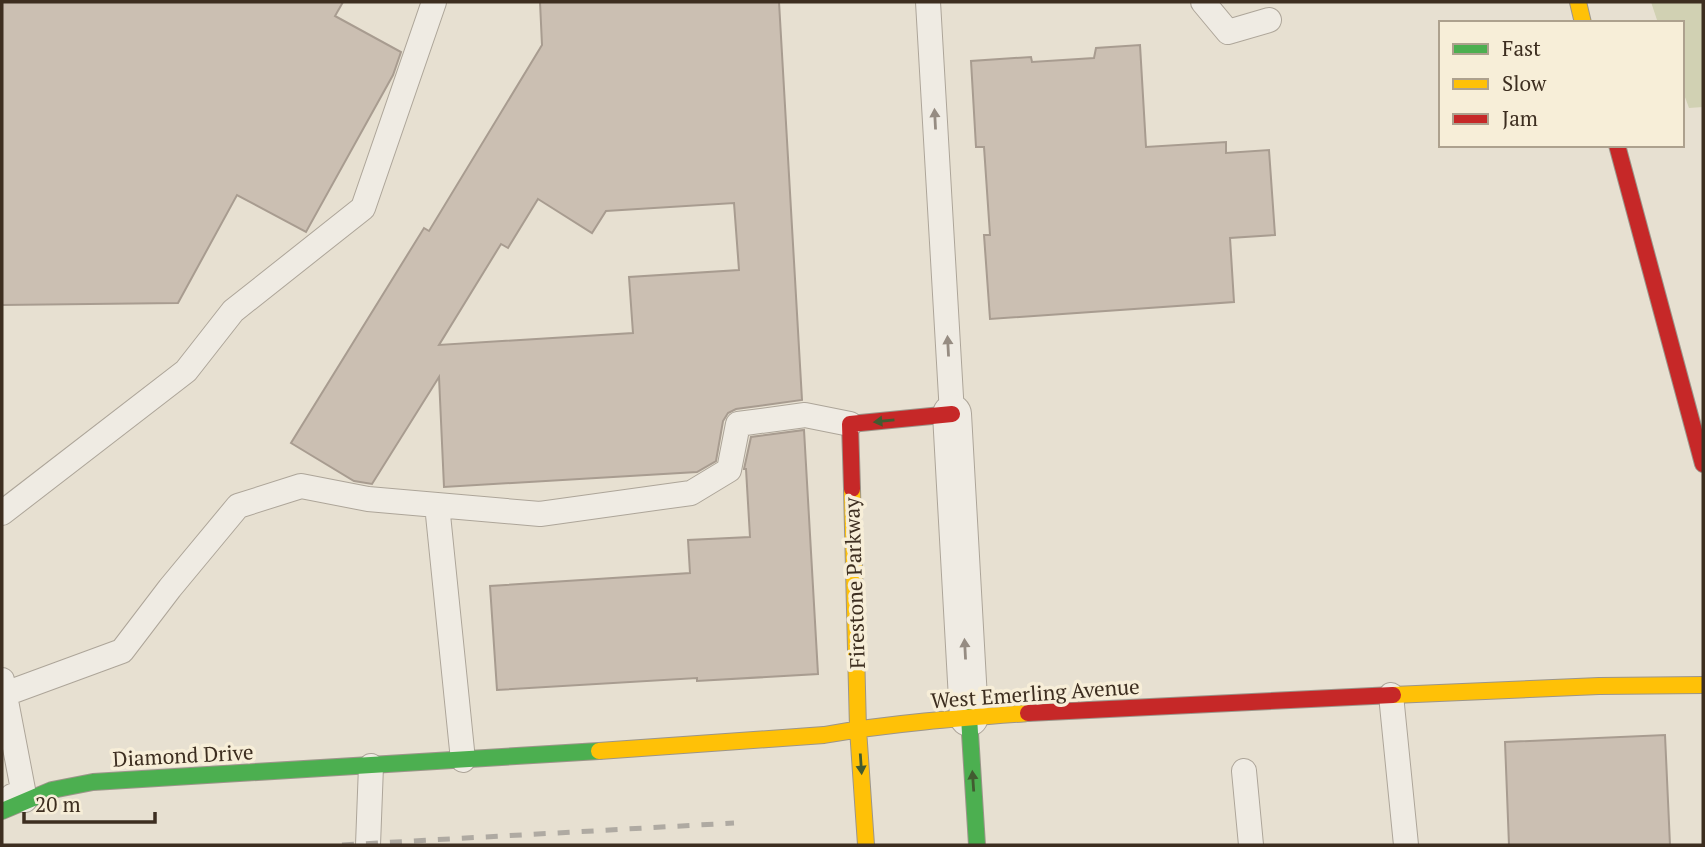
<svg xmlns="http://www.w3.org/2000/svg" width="1705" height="847" viewBox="0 0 1705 847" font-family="'PT Serif',serif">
	<rect width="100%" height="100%" fill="#e7e0d1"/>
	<path fill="#d1d1b3" d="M1651,2H1703V107L1689,108L1682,89V23H1658Z"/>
	<path fill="#cbbfb2" stroke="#a89c90" stroke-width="2" fill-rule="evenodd" d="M2,2H343L335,16L401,52L393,75L306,232L237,195L178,303L2,305Z
		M540,2H779L802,400L736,409L728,413L723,421L716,461L697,472L444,487L439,377L372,484L354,481L291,443L424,228L429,231L542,45ZM538,199L592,233L606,211L734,203L739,270L629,277L633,333L439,345L501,244L508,248Z
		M1140,45L1146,147L1226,142V153L1269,150L1275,235L1230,238L1234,302L990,319L984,235H990L984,147H976L971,61L1031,57L1032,62L1094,58L1096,48Z
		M804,430L818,674L697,681V678L497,690L490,586L690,573L688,540L750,537L746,469H744L751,437Z
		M1665,735L1670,845H1509L1505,742Z"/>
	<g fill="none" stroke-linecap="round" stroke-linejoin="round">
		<g stroke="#ada599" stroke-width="26">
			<path id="lane" d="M928,2L952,414
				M1203,2L1228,32L1269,20
				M437,505L463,760
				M2,513L186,371L233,311L363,208L434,2
				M2,680L25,800L12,796
				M5,694L122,651L170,588L238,506L301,486L368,499L540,514L691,493L729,470L738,424L805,415L850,424
				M1391,695L1406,845
				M1244,771L1251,845
				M368,845L371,766"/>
		</g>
		<g stroke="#ada599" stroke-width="40">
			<path id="street" d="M952,414L969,717"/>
		</g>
		<g stroke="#9c958a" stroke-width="18">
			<path id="fast" d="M969,717L977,845
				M2,811L52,790L93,782L599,751"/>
		</g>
		<g stroke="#9c958a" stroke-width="18">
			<path id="slow" d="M1578,2L1583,23
				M852,489L858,729L866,845
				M1393,695L1599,686L1703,685
				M599,751L824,735C891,723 960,718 1028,713"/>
		</g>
		<g stroke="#9c958a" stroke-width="18">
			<path id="jam" d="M1617,145L1703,464
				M852,489L850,424L952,414
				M1028,713L1393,695"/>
		</g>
		<use href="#lane" stroke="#efebe3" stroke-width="24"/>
		<use href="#street" stroke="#efebe3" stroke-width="38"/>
		<use href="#fast" stroke="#4caf50" stroke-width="16"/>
		<use href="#slow" stroke="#ffc107" stroke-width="16"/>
		<use href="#jam" stroke="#c62828" stroke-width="16"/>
		<path stroke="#afaaa2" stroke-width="5" stroke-dasharray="12 12" stroke-linecap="butt" d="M342,845L734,823"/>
	</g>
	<defs><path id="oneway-solid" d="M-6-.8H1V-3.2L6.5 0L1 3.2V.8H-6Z" transform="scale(1.75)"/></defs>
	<g fill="#968c82">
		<use href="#oneway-solid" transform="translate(935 119) rotate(-93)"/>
		<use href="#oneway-solid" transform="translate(948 346) rotate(-93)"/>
		<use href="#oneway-solid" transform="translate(965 649) rotate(-93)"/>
	</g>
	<g fill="#425b31">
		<use href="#oneway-solid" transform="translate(884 421) rotate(174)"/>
		<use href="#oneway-solid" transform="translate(861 764) rotate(86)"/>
		<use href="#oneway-solid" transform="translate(973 781) rotate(-94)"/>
	</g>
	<g text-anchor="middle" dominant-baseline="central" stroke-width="7" stroke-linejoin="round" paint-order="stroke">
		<g font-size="21" fill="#3d2e20" stroke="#f7eed8">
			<text transform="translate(854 583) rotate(-92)">Firestone Parkway</text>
			<text transform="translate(1035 693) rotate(-4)">West Emerling Avenue</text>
			<text transform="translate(183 755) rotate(-3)">Diamond Drive</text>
		</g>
	</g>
	<rect width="1705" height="847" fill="none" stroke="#3d2e20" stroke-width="7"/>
	<rect x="1439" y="21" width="245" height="126" fill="#f7eed8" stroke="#ada18e" stroke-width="2"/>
	<rect x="1453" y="44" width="35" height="10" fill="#4caf50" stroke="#ada18e" stroke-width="2"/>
	<text x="1502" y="56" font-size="21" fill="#3d2e20">Fast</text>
	<rect x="1453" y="79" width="35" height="10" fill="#ffc107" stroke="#ada18e" stroke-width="2"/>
	<text x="1502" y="91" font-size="21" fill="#3d2e20">Slow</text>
	<rect x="1453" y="114" width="35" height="10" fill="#c62828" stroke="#ada18e" stroke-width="2"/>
	<text x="1502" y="126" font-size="21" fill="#3d2e20">Jam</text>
	<path d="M24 812v10h131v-10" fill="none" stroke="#3d2e20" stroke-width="3.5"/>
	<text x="35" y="812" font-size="21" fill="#3d2e20" stroke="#f7eed8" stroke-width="5" paint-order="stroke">20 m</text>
</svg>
